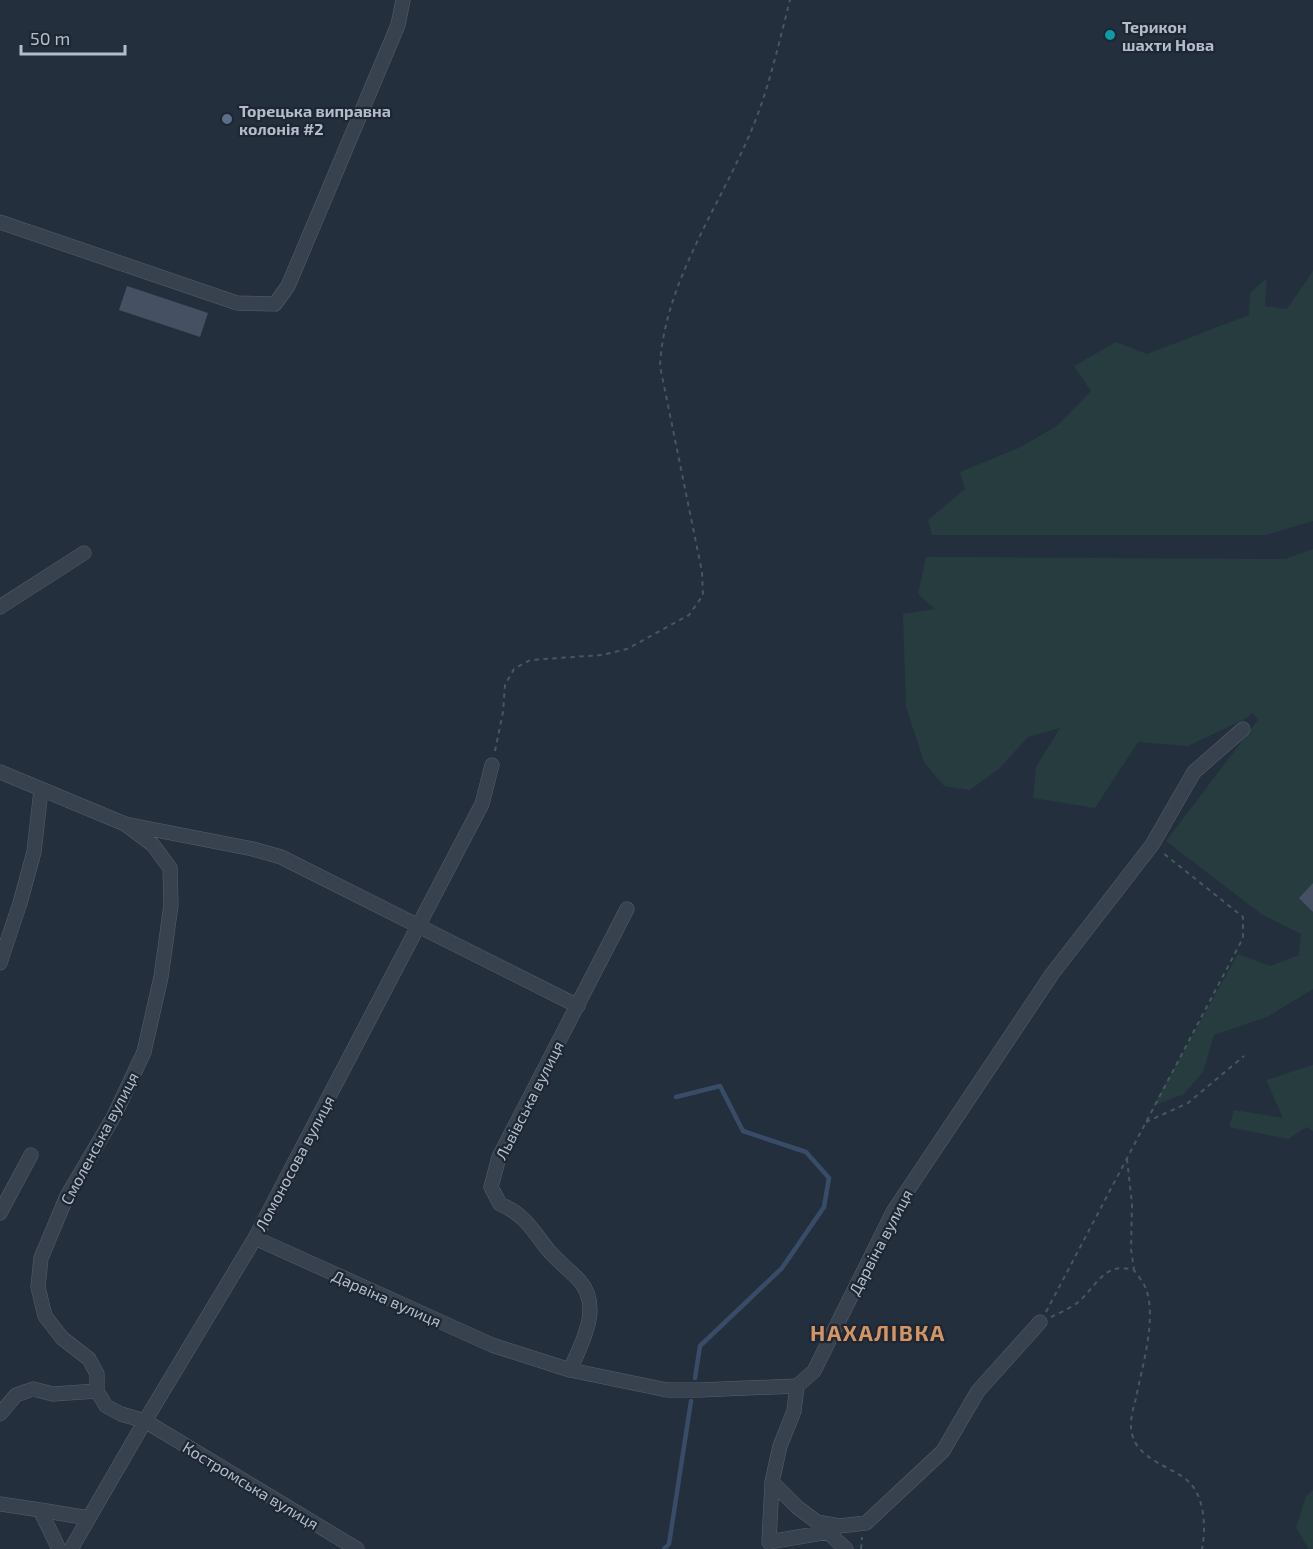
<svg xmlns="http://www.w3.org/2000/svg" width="1313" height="1549" viewBox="0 0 1313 1549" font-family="'Exo 2',sans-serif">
	<rect width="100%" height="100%" fill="#242f3e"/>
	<path fill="#263c3f" d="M1313,271V521L1266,535H932L928,520L965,489L960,472L1021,447L1058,425L1091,391L1074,366L1116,342L1147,354L1249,315L1250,293L1267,278L1265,306L1287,309Z
		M1313,549V989L1267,1017L1214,1035L1203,1072L1184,1094L1153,1106L1238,954L1270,966L1299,955L1301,934L1261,914L1166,841L1258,720L1252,713L1247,718L1188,746L1138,742L1095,808L1033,798L1036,767L1060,728L1028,737L1000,768L970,790L944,786L924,762L906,707L903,614L935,609L918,594L926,557L1285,559Z
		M1313,1065V1131L1307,1127L1288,1139L1229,1127L1234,1110L1283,1118L1266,1080Z
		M1313,1490V1549H1309L1296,1528L1306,1496Z"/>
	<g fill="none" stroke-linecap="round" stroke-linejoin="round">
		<path stroke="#394c67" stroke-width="4.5" d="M676,1097L720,1086L743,1131L806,1152L829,1178L824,1207L782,1268L700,1346L695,1378
			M664,1549L669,1544L691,1401"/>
	</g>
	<path fill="#455162" d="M127,286L208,313L200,337L119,310Z
		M1313,883V912L1299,898Z"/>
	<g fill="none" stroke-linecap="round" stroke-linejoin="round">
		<g stroke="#565f6c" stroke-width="15">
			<path id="minor" d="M0,222L237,303L275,304L288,286L398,25L403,0
				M0,607L84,553
				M0,772L125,824L253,849L281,857L578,1006
				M125,824L153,845L170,868L171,905L161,977L144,1052L114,1116L67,1196L41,1258L38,1287L45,1316L62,1338L89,1359L97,1374V1391L106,1406L121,1414L145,1421L357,1549
				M0,963L20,903L34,852L41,790
				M0,1213L31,1155
				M255,1238L492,1345L570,1370L667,1390H700L797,1386L814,1371L893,1212L1052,974L1152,845L1194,772L1243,729
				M570,1370C582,1342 603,1307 579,1280C569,1270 558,1261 549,1251C531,1229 527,1216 500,1204L491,1187L499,1157L627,909
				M797,1386L794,1411L780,1446L772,1482L797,1507L817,1522L839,1526L866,1523L943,1451L978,1391L1040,1322
				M0,1414L16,1395L33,1389L53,1394L97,1391
				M772,1482L769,1542L828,1532
				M0,1504L40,1510L59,1549
				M40,1510L89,1518
				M821,1526L846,1549
				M71,1549L145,1421L255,1238L482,804L492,765"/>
		</g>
		<path stroke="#44595c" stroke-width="2" stroke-dasharray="4.5 4.5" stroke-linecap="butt" d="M495,751L503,712L505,685L514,669L530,660L602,655L627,649L689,615L703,595L702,572L660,366C664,285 717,210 749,136C768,93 778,46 790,0
			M1146,1122L1188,1103L1244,1056
			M1127,1159L1132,1204L1131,1249L1134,1270
			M1046,1312L1243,938V917L1163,853
			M1051,1317C1059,1313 1069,1309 1077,1303C1097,1287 1103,1261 1134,1270C1138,1276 1144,1283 1146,1289C1157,1319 1142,1367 1136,1398C1133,1409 1129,1423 1132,1434C1138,1461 1175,1467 1190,1483C1205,1499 1206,1529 1202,1549
			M861,1549L862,1537"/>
		<use href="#minor" stroke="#38414e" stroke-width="14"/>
	</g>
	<circle fill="#0f9aa8" stroke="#1d2633" stroke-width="2" cx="1110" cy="35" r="6"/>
	<circle fill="#5c6f8a" stroke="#1d2633" stroke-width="2" cx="227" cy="119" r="6"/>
	<g text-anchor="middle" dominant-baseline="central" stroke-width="4.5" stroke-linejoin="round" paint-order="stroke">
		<g font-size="16" font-weight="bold" fill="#b4bcc9" stroke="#1d2633" text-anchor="start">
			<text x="1122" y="26">Терикон<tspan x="1122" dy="18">шахти Нова</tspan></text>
			<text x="239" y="110">Торецька виправна<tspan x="239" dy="18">колонія #2</tspan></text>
		</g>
		<g font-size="16" fill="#b4bcc9" stroke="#1d2633">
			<text transform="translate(529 1100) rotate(-63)">Львівська вулиця</text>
			<text transform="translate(99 1138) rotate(-62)">Смоленська вулиця</text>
			<text transform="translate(294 1163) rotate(-62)">Ломоносова вулиця</text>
			<text transform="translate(880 1242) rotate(-62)">Дарвіна вулиця</text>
			<text transform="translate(387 1298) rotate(24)">Дарвіна вулиця</text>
			<text transform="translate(251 1485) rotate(31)">Костромська вулиця</text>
		</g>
		<g font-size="22" font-weight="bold" letter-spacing="1.5" fill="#d59563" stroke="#1d2633">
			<text x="878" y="1332">НАХАЛІВКА</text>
		</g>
	</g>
	<path d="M21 45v9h104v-9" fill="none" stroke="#b4bcc9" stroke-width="3"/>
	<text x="30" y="45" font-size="18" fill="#b4bcc9" stroke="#1d2633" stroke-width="4.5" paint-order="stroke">50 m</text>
</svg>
